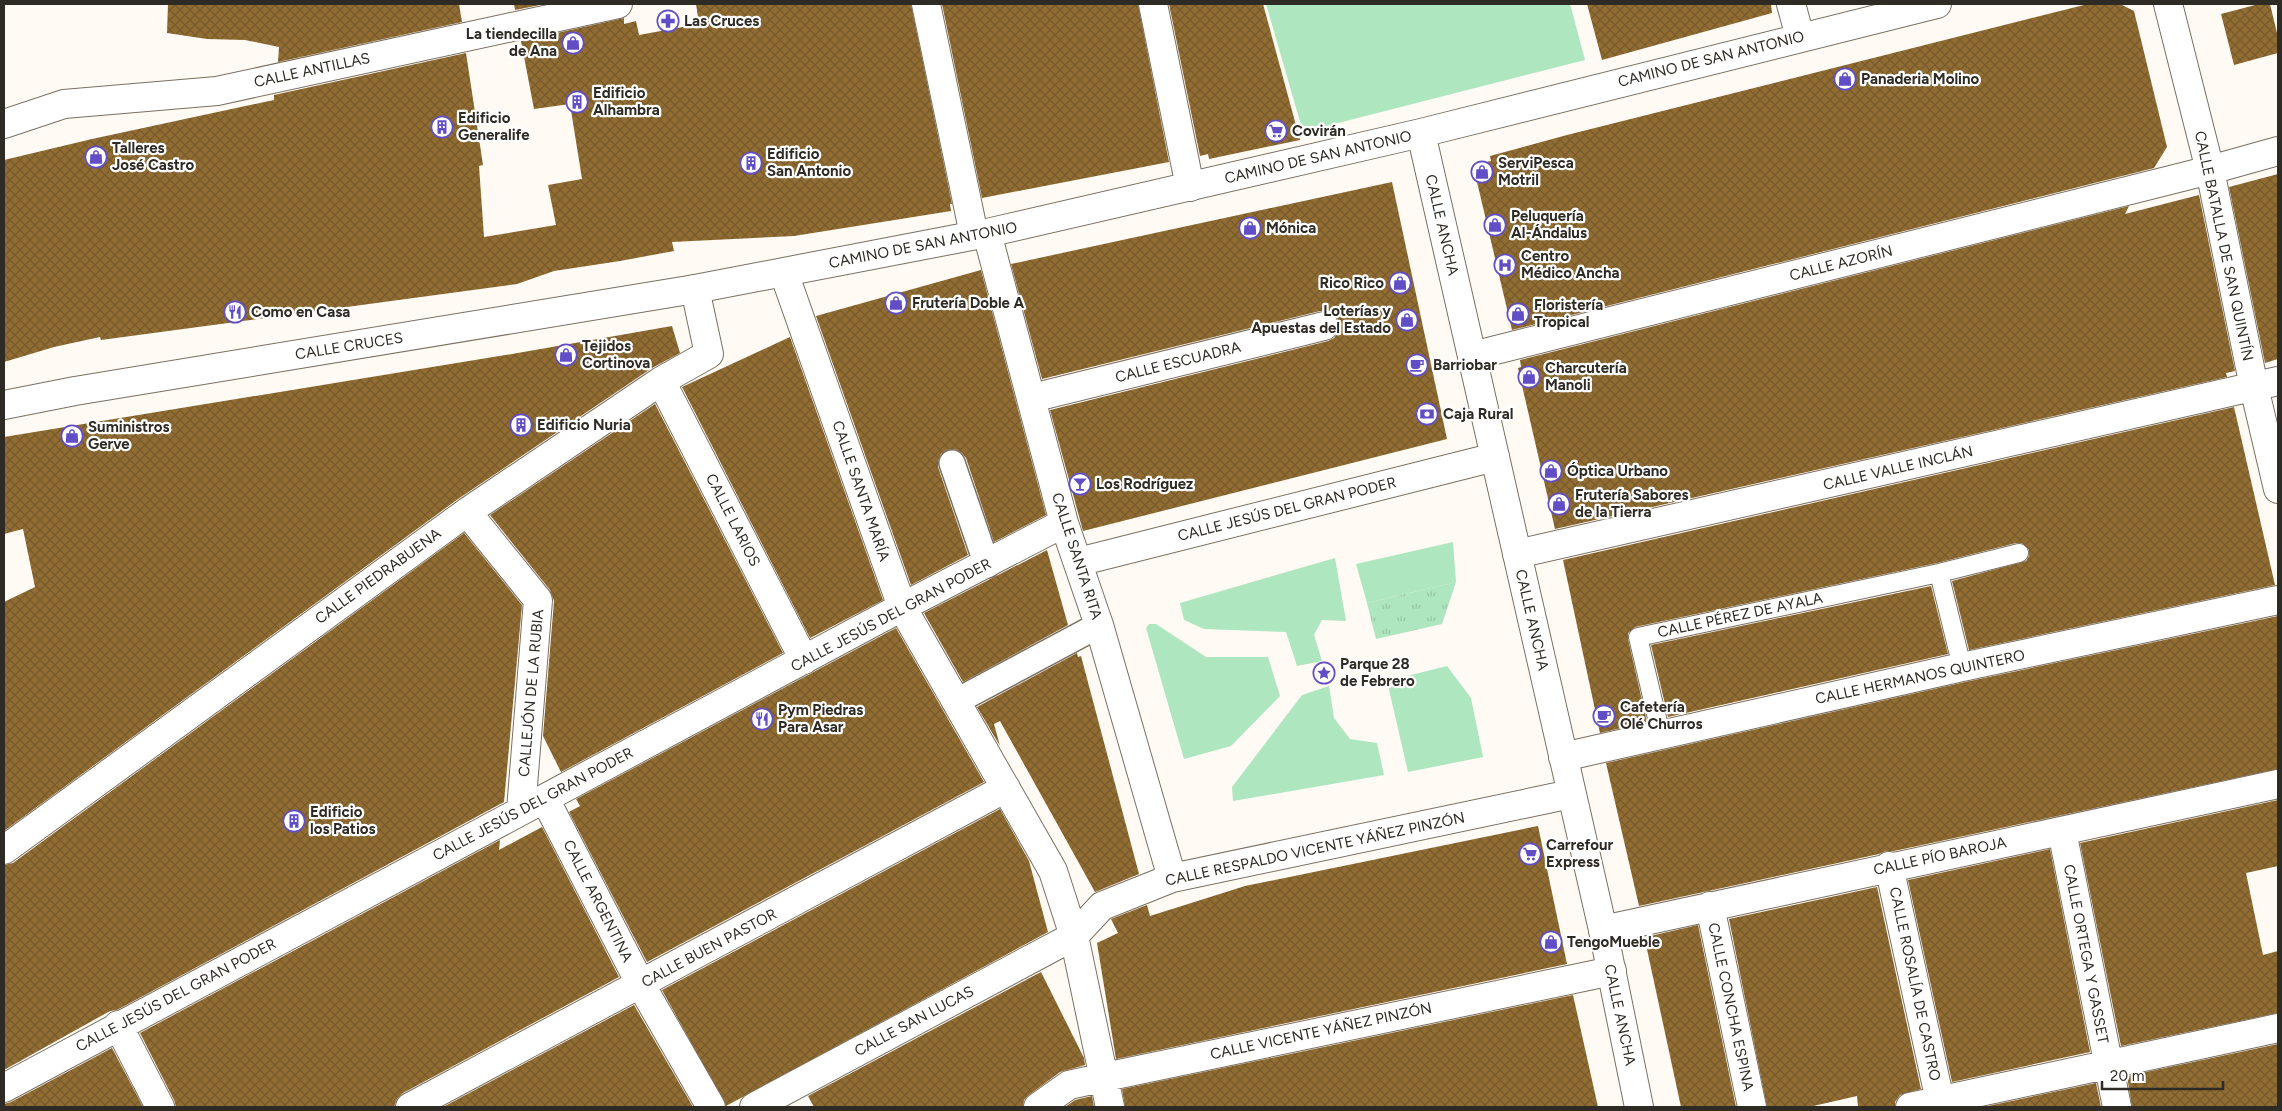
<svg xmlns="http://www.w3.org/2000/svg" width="2282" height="1111" viewBox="0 0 2282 1111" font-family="Figtree,sans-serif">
	<defs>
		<pattern id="park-tufts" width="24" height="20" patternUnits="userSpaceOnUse" patternTransform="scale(1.25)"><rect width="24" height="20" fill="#aee6bf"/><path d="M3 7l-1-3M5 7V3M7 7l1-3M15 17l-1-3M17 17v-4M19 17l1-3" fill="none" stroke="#96c5a4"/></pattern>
		<pattern id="building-cross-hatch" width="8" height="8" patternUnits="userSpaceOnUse" patternTransform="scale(1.25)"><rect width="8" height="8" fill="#916d33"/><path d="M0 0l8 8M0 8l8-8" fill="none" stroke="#775a2b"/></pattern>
	</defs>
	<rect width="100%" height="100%" fill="#fffaf4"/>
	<path fill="#aee6bf" d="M1266,4H1570L1585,60L1303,132Z
		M1453,542L1456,582L1367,603L1356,564Z
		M1335,558L1346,621L1322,620L1314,635L1322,661L1297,666L1286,632L1204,629L1184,620L1180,603Z
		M1149,624H1156L1206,657H1268L1280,696L1231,746L1184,759L1146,628Z
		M1447,666L1471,698L1483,757L1408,772L1387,681Z
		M1329,686L1334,718L1350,739L1377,743L1384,775L1233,801L1232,787L1302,695Z"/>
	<path fill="url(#park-tufts)" d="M1456,582L1442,624L1376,639L1367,603Z"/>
	<path fill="url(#building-cross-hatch)" d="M168,4H459L462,22L278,62L279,47L245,40L207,39L167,33Z
		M514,4H545L515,10Z
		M696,4H911L952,204H950L951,211L794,236L672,242L674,251L620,261L554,271L517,284L101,340L100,337L54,347L4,362V160L92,139L274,100V95L466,53L483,165L479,166L484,237L556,225L548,185L582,179L570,104L534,109L521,41L624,18V24L636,21L639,35L699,24Z
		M942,4H1138L1169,162L982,198Z
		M1169,4H1263L1300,140L1209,159L1208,154L1200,156Z
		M1587,4H1771L1772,13L1602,60Z
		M2088,4H2120L2134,11L2167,147L2154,168L1512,330L1473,165L1491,161L1490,156L1567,135Z
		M2259,4H2270L2278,37V53L2234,65L2221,14Z
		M2278,174V359L2265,363L2229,187Z
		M1392,182L1447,439L1083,531L1050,410L1328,341L1334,338L1339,331V322L1336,316L1329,311H1320L1042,379L1011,264Z
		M2199,195L2235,371L2226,373L2227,377L1555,529L1518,368L1521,367L1520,360L2129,206L2125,214Z
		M981,270L1046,515L994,542L966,458L962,453L955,449L947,450L941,454L938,461V467L968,555L911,585L816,316Z
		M672,326L680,353L652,368L458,499L4,831V602L35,587L23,529L4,534V437L512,354Z
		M790,337L883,600L810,638L682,387Z
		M655,404L783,653L561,772L543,736L554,601L550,590L490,515Z
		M2234,407L2275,585L1969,650L1952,581L2026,561L2029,556V550L2022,543H2016L1937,563L1635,627L1628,633V639L1647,722L1600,733L1563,560Z
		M464,533L522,605L504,802L117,1010L110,1011L4,1070V865L13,863Z
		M1047,550L1068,625L963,682L924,613Z
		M1931,586L1948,654L1668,717L1651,645Z
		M2278,616V769L1894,851H1886L1879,854L1639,906L1606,763L1965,682Z
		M896,628L984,782L647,962L569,812L580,806L576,799Z
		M1077,653L1078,657L1081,656L1139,874L1095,892L1000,721L994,724L1000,746L977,707Z
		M2278,800V866L2246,873L2263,955L2278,951V1013L2121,1046L2080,843Z
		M1000,809L1029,861L1048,932L726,1106L662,990Z
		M1538,826L1567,964L1116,1059L1097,943L1118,933L1111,919L1147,905L1150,916L1245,886Z
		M542,827L619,977L403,1093L397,1099L394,1107H176L174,1100L140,1033L500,840L499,850Z
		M2050,849L2090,1052L1952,1082L1908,880Z
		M1877,887L1921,1089L1900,1095L1895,1102V1107H1858L1857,1096L1809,1107H1767L1729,919Z
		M1698,925L1736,1107H1681L1645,940H1647L1646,937Z
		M1041,972L1084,1058L1085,1065L1060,1072L1029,1095L1024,1100L1023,1107H814L808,1096Z
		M1573,995L1598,1107H1125L1122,1089Z
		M634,1005L693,1107H443Z
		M2278,1044V1107H2132L2127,1076Z
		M112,1048L143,1107H4V1104L11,1102Z
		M2096,1083L2101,1107H1983Z
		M1092,1096L1094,1107H1065L1075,1100Z"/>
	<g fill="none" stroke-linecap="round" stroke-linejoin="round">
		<g stroke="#7a7062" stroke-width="20">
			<path id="service" d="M1939,573L1962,667
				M1661,735L1638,637L1939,573L2019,553"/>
		</g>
		<g stroke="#7a7062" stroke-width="28">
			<path id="pedestrian" d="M952,463L987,565
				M955,702L1099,625"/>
		</g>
		<g stroke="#7a7062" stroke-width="30">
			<path id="minor" d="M926,4L974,235
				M1153,4L1190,187
				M1791,4L1800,37
				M2168,4L2210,170L2254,387L2278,489
				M4,124L64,104L217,91L618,4
				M987,233L1064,523L1099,625L1172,878
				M784,273L902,607L1053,871L1074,936L1110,1107
				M1472,356L2210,170L2278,151
				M661,381L804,660
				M1032,398L1324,326
				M467,512L538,600L521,810
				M1517,554L2278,381
				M1078,562L1495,457
				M1563,757L1962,667L2278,600
				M545,799L641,985L711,1107
				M2062,831L2117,1107
				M4,850L467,512L661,381L709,354L695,289
				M1889,866L1940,1101
				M1710,906L1752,1107
				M1603,930L2278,784
				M118,1025L160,1107
				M4,1088L902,607L1064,523
				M410,1107L1006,788
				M754,1107L1074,936L1102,906L1172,878L1571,794
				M1038,1107L1069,1085L1105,1077L1612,971
				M1910,1107L2278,1028"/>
		</g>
		<g stroke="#7a7062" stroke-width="30">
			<path id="secondary" d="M1421,133L1603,930L1639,1107
				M4,405L75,391L695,289L987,233L1421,133L1937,4"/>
		</g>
		<use href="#service" stroke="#fff" stroke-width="18"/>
		<use href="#pedestrian" stroke="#fff" stroke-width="25"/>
		<use href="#minor" stroke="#fff" stroke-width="28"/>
		<use href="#secondary" stroke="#fff" stroke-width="28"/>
	</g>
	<defs>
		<g id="pharmacy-ring" transform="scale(1.125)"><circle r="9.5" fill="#fff" stroke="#614ec6" stroke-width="1.5"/><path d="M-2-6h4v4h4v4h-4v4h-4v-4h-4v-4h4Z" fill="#614ec6"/></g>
		<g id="shop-ring" transform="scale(1.125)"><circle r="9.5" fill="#fff" stroke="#614ec6" stroke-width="1.5"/><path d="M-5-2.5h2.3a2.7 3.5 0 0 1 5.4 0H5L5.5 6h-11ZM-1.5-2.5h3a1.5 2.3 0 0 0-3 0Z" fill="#614ec6"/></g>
		<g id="building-ring" transform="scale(1.125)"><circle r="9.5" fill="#fff" stroke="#614ec6" stroke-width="1.5"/><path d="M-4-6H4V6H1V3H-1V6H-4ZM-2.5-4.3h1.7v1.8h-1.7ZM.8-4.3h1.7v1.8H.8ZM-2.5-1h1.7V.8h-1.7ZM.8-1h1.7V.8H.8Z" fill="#614ec6"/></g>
		<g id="supermarket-ring" transform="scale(1.125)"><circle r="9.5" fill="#fff" stroke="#614ec6" stroke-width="1.5"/><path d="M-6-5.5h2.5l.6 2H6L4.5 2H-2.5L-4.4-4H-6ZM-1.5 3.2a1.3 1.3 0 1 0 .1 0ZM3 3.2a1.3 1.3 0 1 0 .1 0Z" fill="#614ec6"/></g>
		<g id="hospital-ring" transform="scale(1.125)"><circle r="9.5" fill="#fff" stroke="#614ec6" stroke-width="1.5"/><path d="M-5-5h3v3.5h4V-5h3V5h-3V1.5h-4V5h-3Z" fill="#614ec6"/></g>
		<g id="restaurant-ring" transform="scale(1.125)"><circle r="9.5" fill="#fff" stroke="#614ec6" stroke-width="1.5"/><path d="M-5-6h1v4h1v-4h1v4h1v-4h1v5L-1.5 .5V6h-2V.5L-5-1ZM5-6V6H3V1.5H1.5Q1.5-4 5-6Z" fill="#614ec6"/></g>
		<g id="cafe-ring" transform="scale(1.125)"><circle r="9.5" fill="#fff" stroke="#614ec6" stroke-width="1.5"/><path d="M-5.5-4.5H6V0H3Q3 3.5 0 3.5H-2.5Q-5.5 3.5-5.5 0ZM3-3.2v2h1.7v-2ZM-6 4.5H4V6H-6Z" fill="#614ec6"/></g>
		<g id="bank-ring" transform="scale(1.125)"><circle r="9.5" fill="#fff" stroke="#614ec6" stroke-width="1.5"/><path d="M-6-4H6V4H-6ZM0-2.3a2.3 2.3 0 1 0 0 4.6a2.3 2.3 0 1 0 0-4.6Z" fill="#614ec6"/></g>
		<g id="bar-ring" transform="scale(1.125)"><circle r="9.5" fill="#fff" stroke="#614ec6" stroke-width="1.5"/><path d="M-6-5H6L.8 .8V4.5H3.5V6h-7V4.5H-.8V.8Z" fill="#614ec6"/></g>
		<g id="sight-ring" transform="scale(1.125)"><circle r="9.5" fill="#fff" stroke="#614ec6" stroke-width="1.5"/><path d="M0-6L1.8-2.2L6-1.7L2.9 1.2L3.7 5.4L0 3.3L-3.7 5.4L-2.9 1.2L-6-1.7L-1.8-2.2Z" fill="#614ec6"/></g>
	</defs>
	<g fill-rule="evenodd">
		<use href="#pharmacy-ring" x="668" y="21"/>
		<use href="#shop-ring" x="573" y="43"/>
		<use href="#shop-ring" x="1845" y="79"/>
		<use href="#building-ring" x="577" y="102"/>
		<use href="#building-ring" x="442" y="127"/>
		<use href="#supermarket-ring" x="1276" y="131"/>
		<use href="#shop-ring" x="96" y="157"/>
		<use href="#building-ring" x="751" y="163"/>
		<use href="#shop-ring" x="1482" y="172"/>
		<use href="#shop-ring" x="1495" y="225"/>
		<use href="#shop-ring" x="1250" y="228"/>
		<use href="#hospital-ring" x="1505" y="265"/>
		<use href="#shop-ring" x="1400" y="283"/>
		<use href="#shop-ring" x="896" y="303"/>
		<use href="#restaurant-ring" x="235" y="312"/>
		<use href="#shop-ring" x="1518" y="314"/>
		<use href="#shop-ring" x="1407" y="320"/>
		<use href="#shop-ring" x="566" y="355"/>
		<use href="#cafe-ring" x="1417" y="365"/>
		<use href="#shop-ring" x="1529" y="377"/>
		<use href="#bank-ring" x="1427" y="414"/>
		<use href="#building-ring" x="521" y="425"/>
		<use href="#shop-ring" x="72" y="436"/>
		<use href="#shop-ring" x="1551" y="471"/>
		<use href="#bar-ring" x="1080" y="484"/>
		<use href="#shop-ring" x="1559" y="504"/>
		<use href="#sight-ring" x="1324" y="673"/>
		<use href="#cafe-ring" x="1604" y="716"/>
		<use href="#restaurant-ring" x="762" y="719"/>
		<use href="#building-ring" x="294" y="821"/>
		<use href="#supermarket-ring" x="1530" y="854"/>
		<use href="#shop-ring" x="1551" y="942"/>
	</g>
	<g text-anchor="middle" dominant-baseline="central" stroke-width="4.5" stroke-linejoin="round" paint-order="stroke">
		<g font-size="15" font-weight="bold" fill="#2e2a24" stroke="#fff" text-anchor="start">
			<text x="684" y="21">Las Cruces</text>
			<text x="557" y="34" text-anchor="end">La tiendecilla<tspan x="557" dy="17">de Ana</tspan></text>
			<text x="1861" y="79">Panaderia Molino</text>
			<text x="593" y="93">Edificio<tspan x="593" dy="17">Alhambra</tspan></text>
			<text x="458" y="118">Edificio<tspan x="458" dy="17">Generalife</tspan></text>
			<text x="1292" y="131">Covirán</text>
			<text x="112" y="148">Talleres<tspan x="112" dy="17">José Castro</tspan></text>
			<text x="767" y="154">Edificio<tspan x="767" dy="17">San Antonio</tspan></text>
			<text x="1498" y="163">ServiPesca<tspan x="1498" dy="17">Motril</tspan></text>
			<text x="1511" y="216">Peluquería<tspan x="1511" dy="17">Al-Ándalus</tspan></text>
			<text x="1266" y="228">Mónica</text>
			<text x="1521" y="256">Centro<tspan x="1521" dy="17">Médico Ancha</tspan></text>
			<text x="1384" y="283" text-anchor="end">Rico Rico</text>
			<text x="912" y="303">Frutería Doble A</text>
			<text x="1534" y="305">Floristería<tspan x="1534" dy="17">Tropical</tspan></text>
			<text x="1391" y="311" text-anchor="end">Loterías y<tspan x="1391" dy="17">Apuestas del Estado</tspan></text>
			<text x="251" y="312">Como en Casa</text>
			<text x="582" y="346">Tejidos<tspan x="582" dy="17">Cortinova</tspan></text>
			<text x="1433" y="365">Barriobar</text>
			<text x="1545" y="368">Charcutería<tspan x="1545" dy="17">Manoli</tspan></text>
			<text x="1443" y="414">Caja Rural</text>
			<text x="537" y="425">Edificio Nuria</text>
			<text x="88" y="427">Suministros<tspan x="88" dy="17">Gerve</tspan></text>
			<text x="1567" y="471">Óptica Urbano</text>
			<text x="1096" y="484">Los Rodríguez</text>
			<text x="1575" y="495">Frutería Sabores<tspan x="1575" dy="17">de la Tierra</tspan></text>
			<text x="1340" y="664">Parque 28<tspan x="1340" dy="17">de Febrero</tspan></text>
			<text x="1620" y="707">Cafetería<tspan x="1620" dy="17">Olé Churros</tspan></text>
			<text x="778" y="710">Pym Piedras<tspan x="778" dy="17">Para Asar</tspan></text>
			<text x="310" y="812">Edificio<tspan x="310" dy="17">los Patios</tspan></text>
			<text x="1546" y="845">Carrefour<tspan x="1546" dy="17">Express</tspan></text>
			<text x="1567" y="942">TengoMueble</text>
		</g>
		<g font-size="15" fill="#2e2a24" stroke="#fff">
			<text transform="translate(1711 59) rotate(-14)">CAMINO DE SAN ANTONIO</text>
			<text transform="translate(312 70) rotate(-12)">CALLE ANTILLAS</text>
			<text transform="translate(1318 157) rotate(-13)">CAMINO DE SAN ANTONIO</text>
			<text transform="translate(1442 225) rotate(77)">CALLE ANCHA</text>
			<text transform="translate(923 245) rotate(-11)">CAMINO DE SAN ANTONIO</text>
			<text transform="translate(2224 246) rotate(78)">CALLE BATALLA DE SAN QUINTÍN</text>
			<text transform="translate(1841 263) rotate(-14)">CALLE AZORÍN</text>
			<text transform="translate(349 346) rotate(-9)">CALLE CRUCES</text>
			<text transform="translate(1178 362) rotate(-14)">CALLE ESCUADRA</text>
			<text transform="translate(1898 468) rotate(-13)">CALLE VALLE INCLÁN</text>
			<text transform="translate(861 491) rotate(71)">CALLE SANTA MARÍA</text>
			<text transform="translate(1287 509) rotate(-14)">CALLE JESÚS DEL GRAN PODER</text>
			<text transform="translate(733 520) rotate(63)">CALLE LARIOS</text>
			<text transform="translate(1077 556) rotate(72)">CALLE SANTA RITA</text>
			<text transform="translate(378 576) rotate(-36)">CALLE PIEDRABUENA</text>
			<text transform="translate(891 615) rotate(-28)">CALLE JESÚS DEL GRAN PODER</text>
			<text transform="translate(1740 615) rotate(-12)">CALLE PÉREZ DE AYALA</text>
			<text transform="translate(1532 620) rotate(77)">CALLE ANCHA</text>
			<text transform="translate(1920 677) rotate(-12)">CALLE HERMANOS QUINTERO</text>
			<text transform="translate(531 693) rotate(-85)">CALLEJÓN DE LA RUBIA</text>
			<text transform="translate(533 804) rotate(-28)">CALLE JESÚS DEL GRAN PODER</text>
			<text transform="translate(1315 849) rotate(-12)">CALLE RESPALDO VICENTE YÁÑEZ PINZÓN</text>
			<text transform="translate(1940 856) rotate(-12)">CALLE PÍO BAROJA</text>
			<text transform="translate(598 901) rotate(63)">CALLE ARGENTINA</text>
			<text transform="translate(709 948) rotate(-28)">CALLE BUEN PASTOR</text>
			<text transform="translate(2086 954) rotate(79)">CALLE ORTEGA Y GASSET</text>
			<text transform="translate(1915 984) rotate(78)">CALLE ROSALÍA DE CASTRO</text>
			<text transform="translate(176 995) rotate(-28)">CALLE JESÚS DEL GRAN PODER</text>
			<text transform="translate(1731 1007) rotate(78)">CALLE CONCHA ESPINA</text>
			<text transform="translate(1620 1015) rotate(78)">CALLE ANCHA</text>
			<text transform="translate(914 1021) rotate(-28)">CALLE SAN LUCAS</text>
			<text transform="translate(1321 1031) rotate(-12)">CALLE VICENTE YÁÑEZ PINZÓN</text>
		</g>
	</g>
	<rect width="2282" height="1111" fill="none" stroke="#2e2a24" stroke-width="10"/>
	<path d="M2102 1081v8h121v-8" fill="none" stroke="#2e2a24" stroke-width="2.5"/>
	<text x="2110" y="1081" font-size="15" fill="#2e2a24" stroke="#ffffff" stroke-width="4" paint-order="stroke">20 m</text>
</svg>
